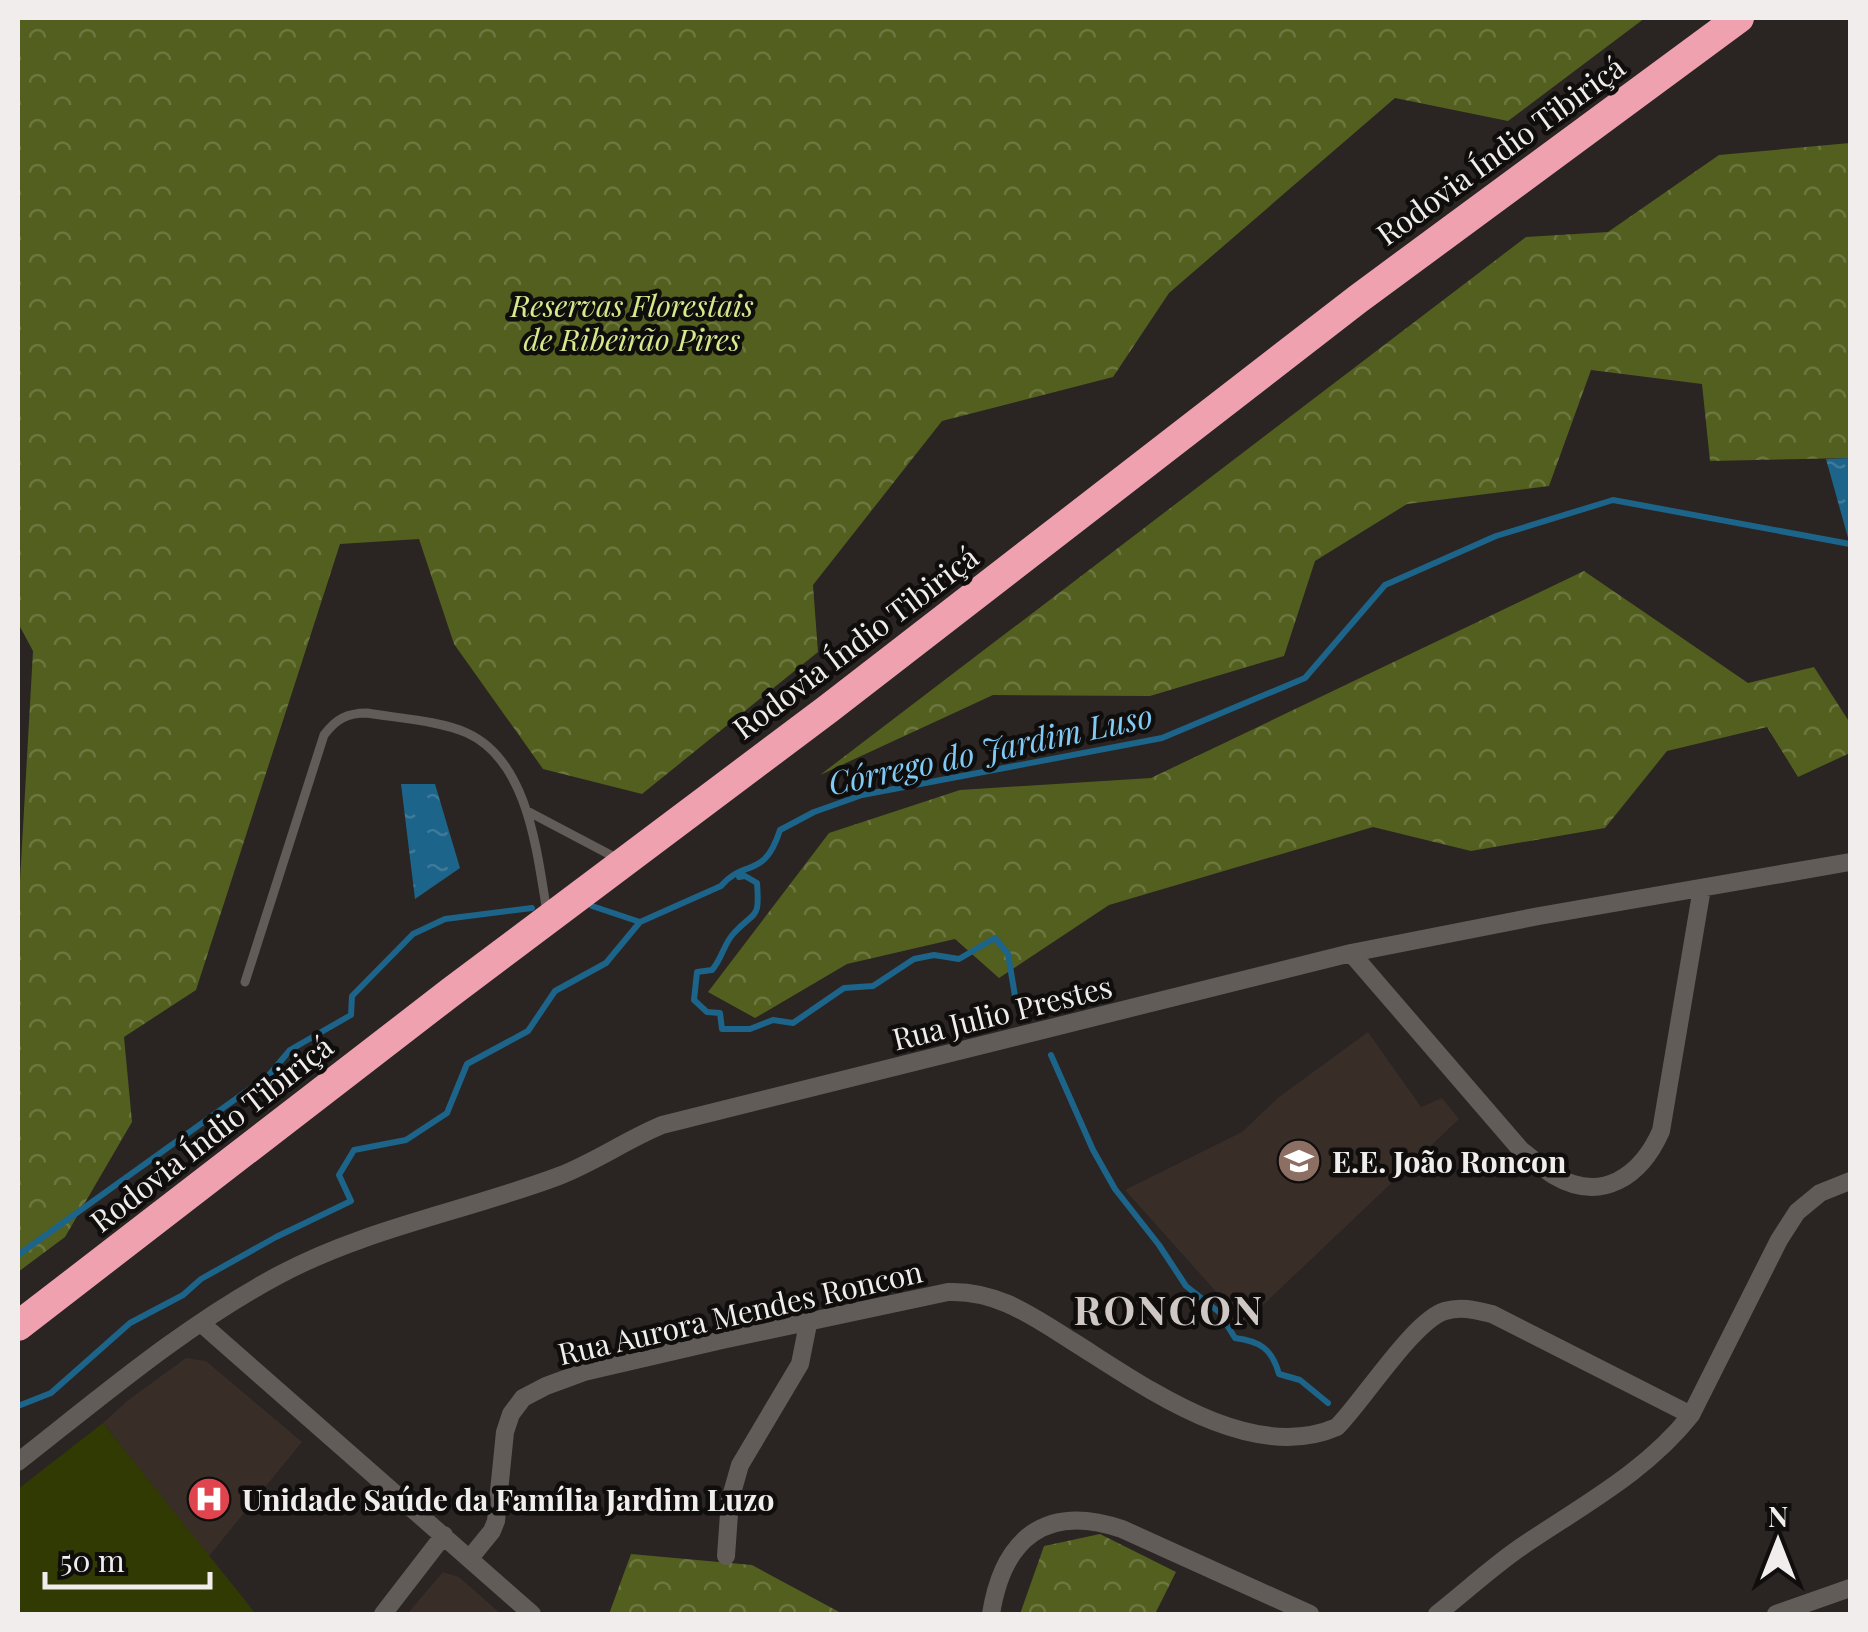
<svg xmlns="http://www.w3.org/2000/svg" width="1868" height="1632" viewBox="0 0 1868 1632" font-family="'Playfair Display',serif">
	<defs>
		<pattern id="forest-crowns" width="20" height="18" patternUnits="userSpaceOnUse" patternTransform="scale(2.5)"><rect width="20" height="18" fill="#535f1e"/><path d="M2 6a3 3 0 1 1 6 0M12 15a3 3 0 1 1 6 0" fill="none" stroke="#6c763f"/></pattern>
		<pattern id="water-ripples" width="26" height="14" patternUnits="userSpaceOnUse" patternTransform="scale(2.5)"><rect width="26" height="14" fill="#1c6489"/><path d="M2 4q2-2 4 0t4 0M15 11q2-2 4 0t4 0" fill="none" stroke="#3d7a9a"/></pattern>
	</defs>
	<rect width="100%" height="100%" fill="#2a2422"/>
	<path fill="#392d28" d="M1368,1032L1421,1107L1442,1098L1459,1119L1244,1323L1125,1190L1242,1132L1279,1097Z
		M186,1358L206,1361L302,1442L209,1556L103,1423L127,1401Z
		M443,1572L459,1577L501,1614H407Z"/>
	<path fill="url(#forest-crowns)" d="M18,18H1645L1508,121L1395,98L1169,293L1113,377L942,421L813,585L818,652L642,794L543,769L454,644L419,539L340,544L196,990L124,1037L132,1122L65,1237L18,1272V916L33,651L18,623Z
		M1850,143V458L1710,461L1702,384L1591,370L1549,486L1407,504L1315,561L1284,656L1150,696L993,695L820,775L1526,237L1608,232L1719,155Z
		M1584,571L1748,683L1814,667L1850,723V753L1798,777L1767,727L1667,751L1605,828L1471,851L1373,827L1109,905L999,978L955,939L847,964L755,1018L708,992L829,833L960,790L1151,778Z
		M1100,1534L1176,1572L1155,1614H1020L1044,1546Z
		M631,1554L752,1565L843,1614H609Z"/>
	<path fill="#313a02" d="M103,1423L256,1614H18V1489Z"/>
	<path fill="url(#water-ripples)" d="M1850,458V545L1826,459Z
		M401,784H435L460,868L415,899Z"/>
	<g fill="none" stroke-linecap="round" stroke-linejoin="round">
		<path stroke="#1c6489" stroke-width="6" d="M739,877L745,876L757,883C760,921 755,910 734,933C724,943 722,959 712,970L697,972L694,1000L707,1012L720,1013L722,1029H750L773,1020L793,1023L844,988L873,986L914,959L934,955L959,959L995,938L1008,954L1016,1002
			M592,906L640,922
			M1051,1055L1093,1150L1115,1189L1159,1245L1186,1286L1219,1312L1235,1338C1260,1341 1272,1349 1279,1374L1300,1380L1328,1403
			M18,1255L269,1075L290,1050L351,1015L352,996L413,934L445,919L532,908
			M18,1406L51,1393L130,1323L183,1295L201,1279L276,1237L351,1201L339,1175L354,1150L406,1140L447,1113L467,1064L528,1031L555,991L606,963L640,922L721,886C745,858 764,880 780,830L814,812L862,795L1162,738L1305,678L1385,585L1496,536L1613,500L1850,544"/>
		<path stroke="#625c59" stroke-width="9" d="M529,812L620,860
			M245,982L324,735C336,719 347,713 367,713C397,718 441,721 467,733C529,761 537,854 547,912"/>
		<path stroke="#625c59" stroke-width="18" d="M1351,953L1521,1150C1532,1158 1542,1168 1553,1175C1602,1204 1641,1176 1661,1131L1702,888
			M202,1324L532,1614
			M18,1462C101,1397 185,1325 279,1275C367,1228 466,1211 559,1176C595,1162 626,1140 662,1125L1351,953L1539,916L1850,862
			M726,1556L730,1500L740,1465L800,1364L809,1319
			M470,1558L492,1531L496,1521L505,1432L511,1414L523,1398L546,1386L584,1372L722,1340L948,1292C997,1290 1032,1316 1072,1341C1144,1386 1250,1465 1337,1427C1363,1401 1414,1320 1445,1311C1461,1306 1475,1310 1492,1314L1691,1415
			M383,1614L444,1535
			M991,1614C1003,1538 1046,1503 1122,1529L1310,1614
			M1437,1614C1465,1592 1492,1567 1521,1547C1581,1506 1645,1473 1691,1415L1779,1240L1797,1212L1820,1193L1850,1181
			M1776,1614L1850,1588"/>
		<path stroke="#efa1b0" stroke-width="30" d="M18,1326L451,992L828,709L1358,299L1739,18"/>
	</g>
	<defs>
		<g id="school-disc" transform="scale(2.25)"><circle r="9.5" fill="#8d6e63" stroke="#100e0d"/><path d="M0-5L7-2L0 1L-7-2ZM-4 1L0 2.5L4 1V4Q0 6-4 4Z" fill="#fff"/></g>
		<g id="hospital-disc" transform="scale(2.25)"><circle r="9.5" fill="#e0444e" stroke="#100e0d"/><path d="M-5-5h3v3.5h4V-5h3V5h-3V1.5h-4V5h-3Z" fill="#fff"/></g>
	</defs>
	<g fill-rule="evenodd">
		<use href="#school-disc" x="1299" y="1161"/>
		<use href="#hospital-disc" x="209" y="1499"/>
	</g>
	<g text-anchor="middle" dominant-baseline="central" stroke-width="9" stroke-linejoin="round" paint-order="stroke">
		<g font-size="30" fill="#f1edec" stroke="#100e0d">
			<text transform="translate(1500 150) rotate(-36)">Rodovia Índio Tibiriçá</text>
			<text transform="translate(855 642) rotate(-37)">Rodovia Índio Tibiriçá</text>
			<text transform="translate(1002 1012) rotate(-14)">Rua Julio Prestes</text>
			<text transform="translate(211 1133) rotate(-38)">Rodovia Índio Tibiriçá</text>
			<text transform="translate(740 1312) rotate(-13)">Rua Aurora Mendes Roncon</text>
		</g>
		<g font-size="30" font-style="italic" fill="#d6ea8d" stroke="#100e0d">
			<text x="632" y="305">Reservas Florestais<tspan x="632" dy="34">de Ribeirão Pires</tspan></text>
		</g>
		<g font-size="30" font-weight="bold" fill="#f1edec" stroke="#100e0d" text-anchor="start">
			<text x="1332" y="1161">E.E. João Roncon</text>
			<text x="242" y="1499">Unidade Saúde da Família Jardim Luzo</text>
		</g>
		<g font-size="32" font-style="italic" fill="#80caf6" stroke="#100e0d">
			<text transform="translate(990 748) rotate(-12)">Córrego do Jardim Luso</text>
		</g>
		<g font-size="40" font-weight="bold" letter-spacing="2.5" fill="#cfc7c4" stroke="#100e0d">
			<text x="1169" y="1308">RONCON</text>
		</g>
	</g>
	<rect width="1868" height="1632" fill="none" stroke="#f1edec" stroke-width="40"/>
	<g transform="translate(1778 1542)" stroke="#100e0d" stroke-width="8" paint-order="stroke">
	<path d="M0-8L18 38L0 25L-18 38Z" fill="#f1edec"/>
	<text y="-15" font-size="28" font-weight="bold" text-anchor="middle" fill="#f1edec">N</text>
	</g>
	<path d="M45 1572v15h165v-15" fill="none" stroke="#f1edec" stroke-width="5"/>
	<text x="60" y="1572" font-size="30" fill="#f1edec" stroke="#100e0d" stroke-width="8" paint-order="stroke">50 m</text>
</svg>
